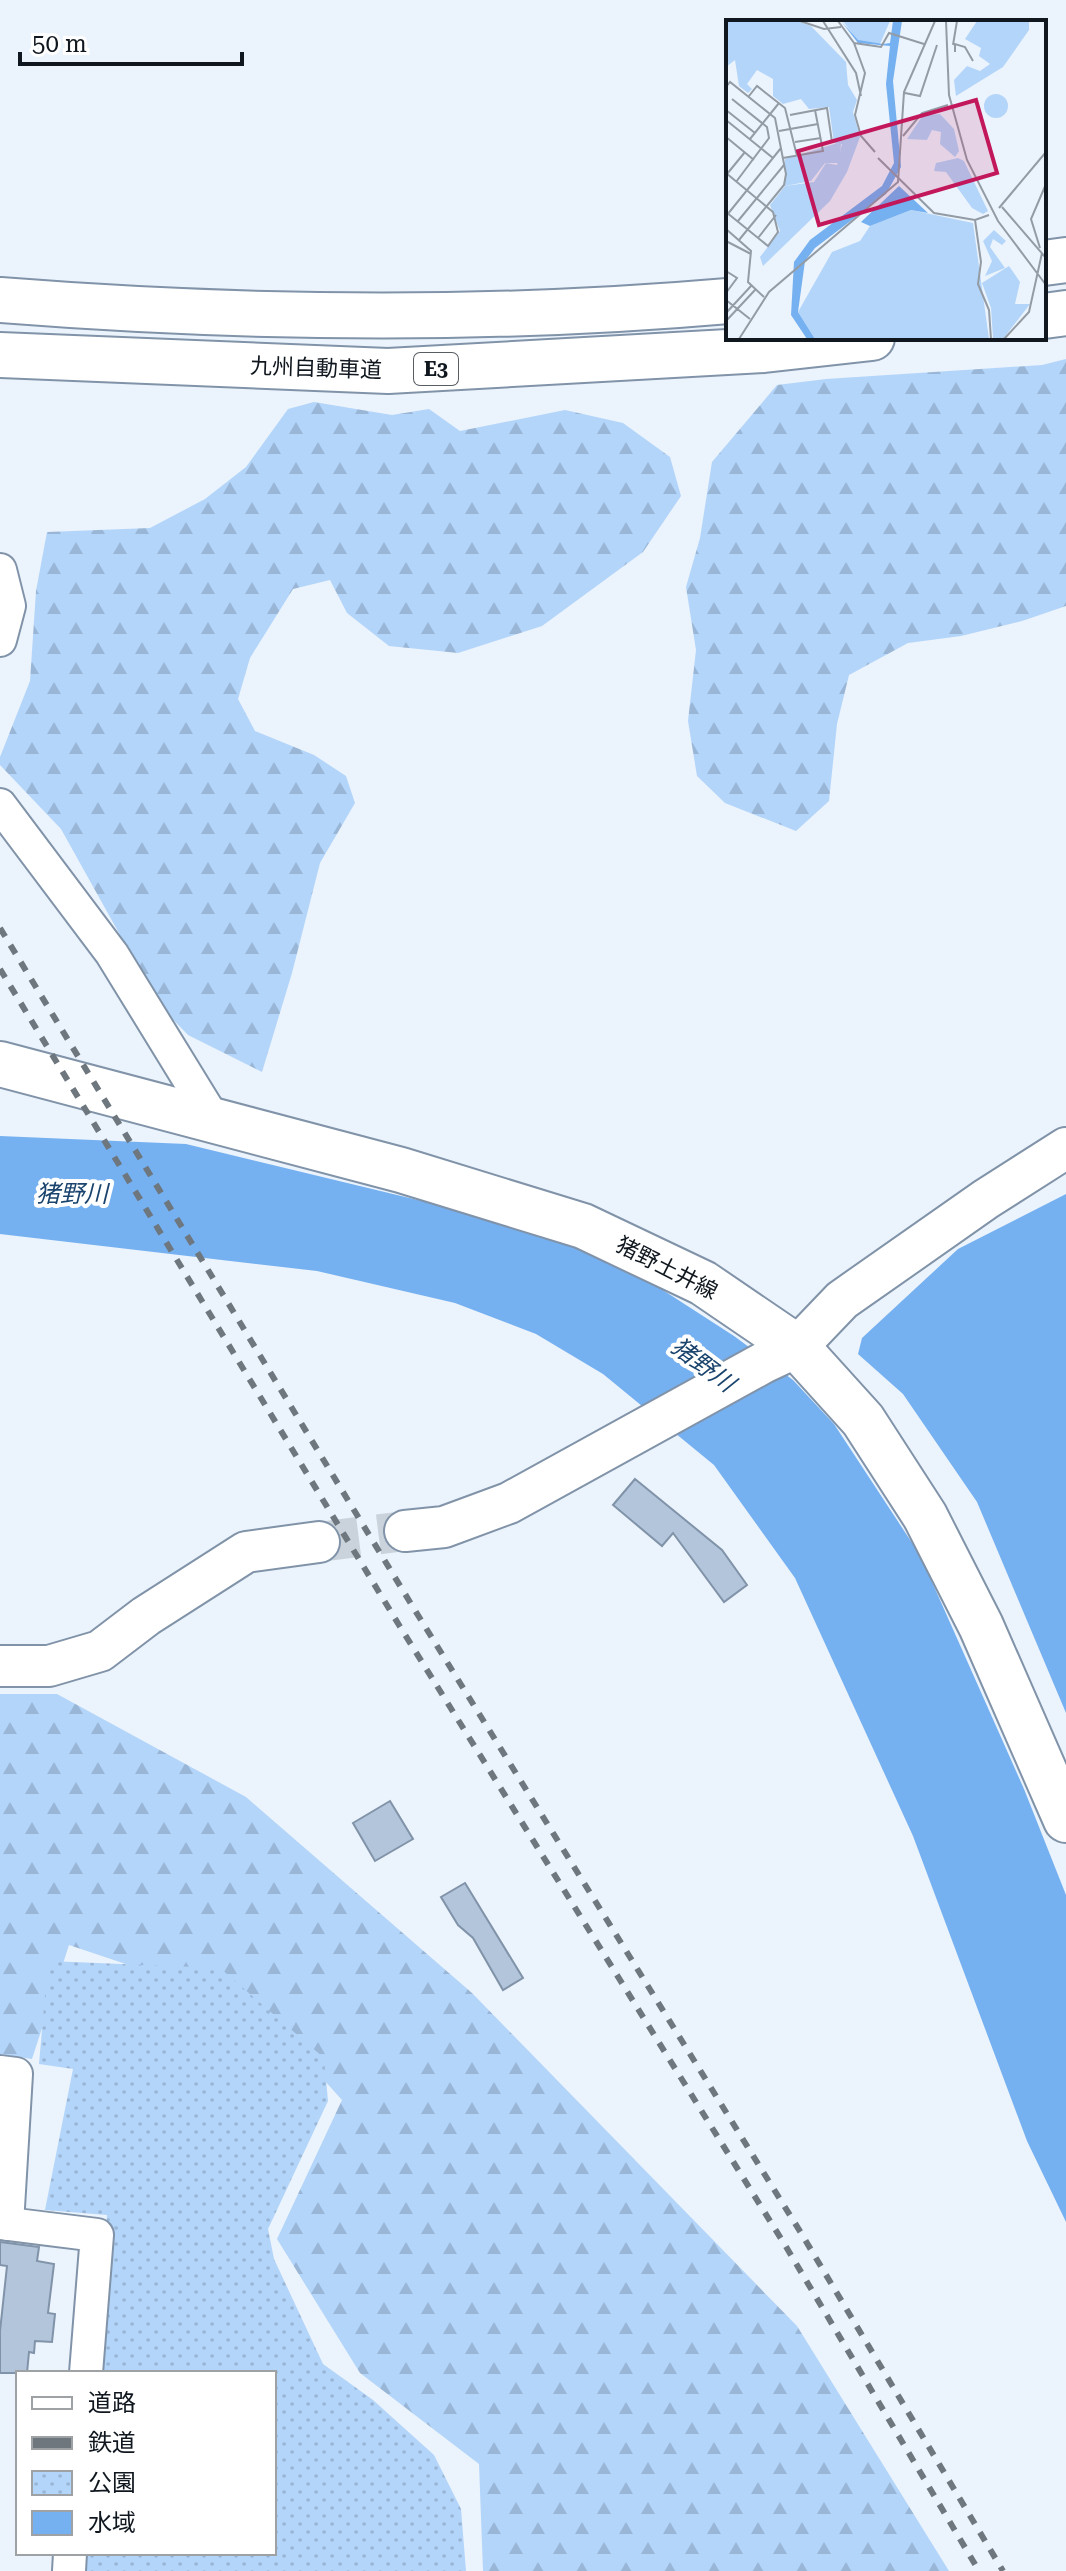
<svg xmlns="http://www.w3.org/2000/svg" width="1066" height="2571" viewBox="0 0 1066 2571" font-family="'Roboto Serif','Noto Sans JP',serif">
	<defs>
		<pattern id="forest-firs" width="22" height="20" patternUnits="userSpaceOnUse" patternTransform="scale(2)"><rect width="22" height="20" fill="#b3d5fa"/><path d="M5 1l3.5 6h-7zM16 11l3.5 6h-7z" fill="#99b6d6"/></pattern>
		<pattern id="park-dots" width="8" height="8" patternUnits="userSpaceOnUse" patternTransform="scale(2)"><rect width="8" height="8" fill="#b3d5fa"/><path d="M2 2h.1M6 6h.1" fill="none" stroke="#99b6d6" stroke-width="1.8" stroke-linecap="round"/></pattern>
	</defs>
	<rect width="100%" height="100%" fill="#ebf3fc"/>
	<path fill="url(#forest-firs)" d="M1066,359V606L1022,621L961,636L908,643L849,675L837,724L829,801L796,831L725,803L697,776L688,721L696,650L686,587L700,538L712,462L777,385L826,379L1042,365Z
		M314,402L392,415L429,409L460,431L565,410L623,423L670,457L681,496L643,552L542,626L458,653L389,646L347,613L330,580L293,589L250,658L238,699L255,731L314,755L346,776L355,803L320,863L292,973L262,1072L188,1035L159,1005L61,829L0,765V757L30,681L36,591L47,532L150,528L205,499L246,467L288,409Z
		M0,1694H57L246,1797L472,1993L797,2326L949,2571H483L479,2464L360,2373L277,2239L342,2100L260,2009L69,1945L32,2059L0,2054Z"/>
	<path fill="url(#park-dots)" d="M48,1961L220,1968L324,2058L328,2101L268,2229L274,2259L323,2364L373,2400L434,2455L461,2509L466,2571H82L84,2553H274V2373H96L107,2215L45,2210L73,2069L39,2064Z"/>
	<path fill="#75b0f0" d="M0,1136L186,1144L480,1215L607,1254L734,1336L793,1380L834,1424L920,1555L1024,1789L1066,1895V2222L1027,2141L913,1836L795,1578L714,1465L603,1374L536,1334L455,1303L317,1271L0,1234Z
		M1066,1194V1713L977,1502L903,1394L858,1354L862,1338L958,1249Z"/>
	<path fill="#b2c5db" stroke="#8093a8" stroke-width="2" d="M635,1479L722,1550L747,1585L724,1602L673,1533L662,1546L613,1505Z
		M390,1801L413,1839L375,1861L353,1823Z
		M465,1883L523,1978L503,1990L473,1938L458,1925L441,1897Z
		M0,2242L39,2247L37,2261L54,2264L48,2313L55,2314L52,2342L35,2341L34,2353L29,2352L27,2373H0V2331L7,2266L0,2265Z"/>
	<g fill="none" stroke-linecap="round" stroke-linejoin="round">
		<path stroke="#cad2db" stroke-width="40" stroke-dasharray="40 20" stroke-linecap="butt" d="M319,1542L405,1531"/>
		<g stroke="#8193a8" stroke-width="36">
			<path id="minor" d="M0,570L9,606L0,640
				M0,805L112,954L214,1120
				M0,2072L16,2074L7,2224
				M0,2223L97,2235L86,2373
				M69,2571L70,2553"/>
		</g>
		<g stroke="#8193a8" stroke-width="44">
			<path id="tertiary" d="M405,1531L444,1527L509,1503L763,1363L797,1347L842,1300L986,1199L1066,1148
				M0,1666H49L100,1651L146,1616L246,1552L319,1542"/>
		</g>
		<g stroke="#8193a8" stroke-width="48">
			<path id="secondary" d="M0,1064L401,1170L583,1226L703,1283L797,1347L863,1420L925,1516L981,1626L1066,1820"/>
		</g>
		<g stroke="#8193a8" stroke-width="48">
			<path id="motorway" d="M1044,263L1066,260
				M0,300C242,319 486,322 728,301
				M1044,316L1066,313
				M0,355L388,371L764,350L872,338"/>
		</g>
		<use href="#minor" stroke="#fff" stroke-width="32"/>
		<use href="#tertiary" stroke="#fff" stroke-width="40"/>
		<use href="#secondary" stroke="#fff" stroke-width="44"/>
		<use href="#motorway" stroke="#fff" stroke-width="44"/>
		<path stroke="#6e767e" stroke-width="6" stroke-dasharray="10 10" stroke-linecap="butt" d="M0,928L416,1612L801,2233L1003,2571
			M0,969L399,1625L785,2245L979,2571"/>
	</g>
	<g text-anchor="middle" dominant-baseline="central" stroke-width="8" stroke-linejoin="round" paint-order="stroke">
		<rect fill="#fff" stroke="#585d62" stroke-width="2" x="414" y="353" width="44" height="32" rx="6"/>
		<g font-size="20" font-weight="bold" fill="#10171f">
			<text x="436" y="369">E3</text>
		</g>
		<g font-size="22" fill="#10171f" stroke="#fff">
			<text transform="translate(316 368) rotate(2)">九州自動車道</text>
			<text transform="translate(667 1268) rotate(27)">猪野土井線</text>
		</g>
		<g font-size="24" font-style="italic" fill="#1a446d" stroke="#fff">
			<text x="72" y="1194">猪野川</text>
			<text transform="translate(703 1365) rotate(37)">猪野川</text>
		</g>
	</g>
	<g transform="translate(726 20)">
		<rect width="320" height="320" fill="#ebf3fc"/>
		<path d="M0,1H71L85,6L120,42L122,65L131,80L127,92L134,117L121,152L104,181L37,246L34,237L54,211L44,185L59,166L88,162L100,143L111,145L116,124L108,123L103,87L83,89L75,79L57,84L47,76V59L31,50L21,64L26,69L22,73L13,66L9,40L0,47ZM117,1H164L154,24L132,22ZM251,1H303V10L277,47L230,76L228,60L241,46L254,51L264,44L253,36L255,28L239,19ZM258 86a12 12 0 1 1 24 0a12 12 0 1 1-24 0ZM214,94L228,109L233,131L229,137L214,124L215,112L206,110L201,120L181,119L197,95ZM232,138L238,141L262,191L257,194L246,188L220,152L208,151L210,143ZM185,190L247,203L263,319H89L72,292L106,232L134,221L144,206ZM268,210L280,221L276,225L267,219L264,227L279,248L259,256L266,241L257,221Z" fill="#b3d5fa"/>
		<path d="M115,122L114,143H99L85,161L59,166V139Z" fill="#b3d5fa"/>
		<path d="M283,246L294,262L289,284H304L277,319L267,318L265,288L256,263Z" fill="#b3d5fa"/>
		<path d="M115,1L132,20L157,24L164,23L167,1H176L167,61L175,147L160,174L89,228L79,241L72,292L89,319H81L65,295L68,242L84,220L156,166L168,143L160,64L164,26L132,23ZM173,166L202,193L185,190L144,206L135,202Z" fill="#75b0f0"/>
		<path fill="none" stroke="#939ba4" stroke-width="2" d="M74,1L98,9L115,7M97,1L130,53L135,76M112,1L128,23L139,53L129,95L135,116L149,132M220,1L223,75L241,140L272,201L320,265M128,23L155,27L163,13L198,24M227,25L231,1M229,32V24L239,27L247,41M0,67L4,62L49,98L60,154L58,165L13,220M179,73L194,76L211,25M23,76L31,66L59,88L71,136M6,79L41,107L43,118L10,162M0,90L29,113M64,95L101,88L106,122L96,124M0,100L47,138M53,111L92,104M177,116L196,93L222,85M0,117L28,140M24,119L53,83M69,122L95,118M57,138L97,131L89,90M152,138L208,193L249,200L263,195M0,153L47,192L52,212L42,226L0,192M1,154L19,132M276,187L320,238M273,188L320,132M1,195L55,128M249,200L255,242L252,264L263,290L265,319M12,201L58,145M0,209L25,231L22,262L38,277M32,218L50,195M0,221L25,234M314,228L305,199L320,164M0,251L11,258L0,273M0,280L24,299M0,293L25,266M0,301L29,270M13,319L43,272L172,162L178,72L209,1M278,319L303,292L316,233"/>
		<path fill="#c2185b" fill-opacity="0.15" stroke="#c2185b" stroke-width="4" d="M250,80L271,153L93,205L72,131Z"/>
		<rect width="320" height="320" fill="none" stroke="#10171f" stroke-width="4"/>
	</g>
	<rect x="16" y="2371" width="260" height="184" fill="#ffffff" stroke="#9fa2a5" stroke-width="2"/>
	<rect x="32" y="2397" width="40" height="12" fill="#ffffff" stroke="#9fa2a5" stroke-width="2"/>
	<text x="88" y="2411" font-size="24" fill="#10171f">道路</text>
	<rect x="32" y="2437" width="40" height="12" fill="#6e767e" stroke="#9fa2a5" stroke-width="2"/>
	<text x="88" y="2451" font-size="24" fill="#10171f">鉄道</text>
	<rect x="32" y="2471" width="40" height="24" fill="url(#park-dots)" stroke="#9fa2a5" stroke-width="2"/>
	<text x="88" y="2491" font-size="24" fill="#10171f">公園</text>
	<rect x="32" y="2511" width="40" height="24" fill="#75b0f0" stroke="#9fa2a5" stroke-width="2"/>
	<text x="88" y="2531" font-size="24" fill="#10171f">水域</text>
	<path d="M20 52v12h222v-12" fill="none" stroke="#10171f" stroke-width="4"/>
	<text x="32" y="52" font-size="24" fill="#10171f" stroke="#ffffff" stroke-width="6" paint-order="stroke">50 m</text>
</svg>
